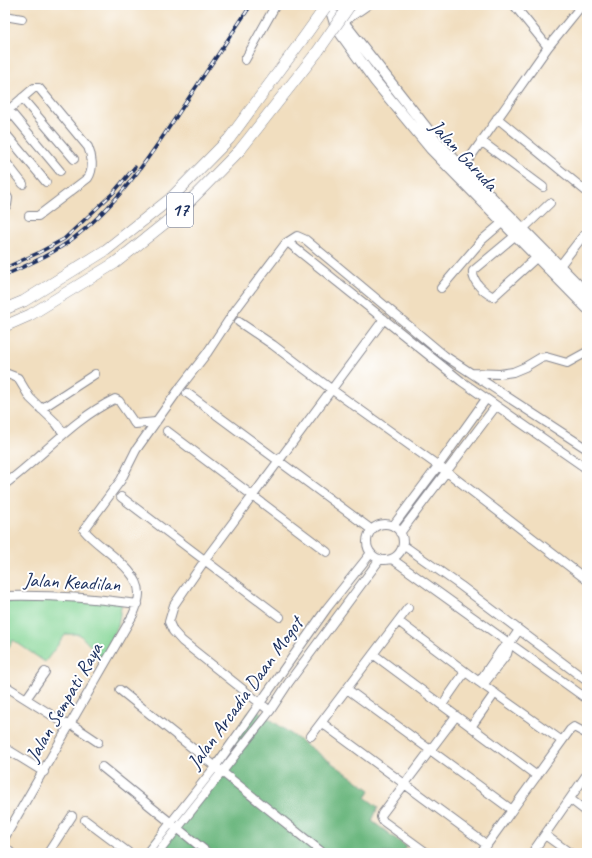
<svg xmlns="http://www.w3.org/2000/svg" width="592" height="858" viewBox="0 0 592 858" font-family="Caveat,sans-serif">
	<rect width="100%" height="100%" fill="#fff"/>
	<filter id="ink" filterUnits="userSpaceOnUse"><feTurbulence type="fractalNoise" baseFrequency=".025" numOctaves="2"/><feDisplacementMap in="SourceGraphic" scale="8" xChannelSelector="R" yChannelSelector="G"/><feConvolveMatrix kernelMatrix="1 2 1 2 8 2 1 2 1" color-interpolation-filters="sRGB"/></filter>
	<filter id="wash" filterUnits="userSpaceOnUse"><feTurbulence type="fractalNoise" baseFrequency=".012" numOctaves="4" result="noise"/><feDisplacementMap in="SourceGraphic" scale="16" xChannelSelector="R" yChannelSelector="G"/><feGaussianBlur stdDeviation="0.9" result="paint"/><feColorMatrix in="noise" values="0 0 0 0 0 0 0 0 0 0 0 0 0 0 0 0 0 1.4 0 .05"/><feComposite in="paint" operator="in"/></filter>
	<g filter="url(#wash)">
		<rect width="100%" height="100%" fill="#f1debf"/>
		<path fill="#85d696" stroke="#50827a" d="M85,596L122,601L118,626L102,658L79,634H66L45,662L13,640L5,653V602Z"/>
		<path fill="#6cb77f" stroke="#44736e" d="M253,707L370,790L366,798L378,807L372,821L407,847L402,853H143L216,760Z"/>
	</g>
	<g filter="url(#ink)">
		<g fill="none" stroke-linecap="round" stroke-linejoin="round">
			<g stroke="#86868e" stroke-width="10">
				<path id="minor" d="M514,5L548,47
					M5,16L22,19
					M339,25L368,5
					M245,60L274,8V5
					M22,98L74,159
					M9,110L60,171
					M5,113L34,88H39L88,147C92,156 94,169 88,178L38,216H29
					M497,118L587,192
					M5,133L46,182
					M481,141L543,187
					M5,161L23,184
					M462,169L548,47L582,5
					M5,193L8,198L7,205L5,207
					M523,229L550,203
					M516,235L473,271C472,282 484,292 493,297L537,257
					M290,244L461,381L587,469
					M559,267L583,236
					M441,288L482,240L503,222
					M239,322L273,345L331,389L447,472L587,580
					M5,373L18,378L30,398L56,423L64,434
					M471,373L500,374L513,372L525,367L540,358L546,357L567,363L587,352
					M187,393L372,530
					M41,409L95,374
					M167,431L327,552
					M5,484C42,457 73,419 115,399L119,401L135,424L156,422
					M121,497L280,617
					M367 542a18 18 0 1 1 36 0a18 18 0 1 1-36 0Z
					M393,526L438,466L486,399
					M400,533L496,406
					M403,545L461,586L587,681
					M392,559L587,699
					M5,596C50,595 94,598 138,604
					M398,621L479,682L562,741
					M373,654L537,776
					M479,682L501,650L510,643L519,630
					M483,685L507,654L510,643
					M7,687L69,726
					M347,689L512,810
					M120,690L323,853
					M26,699L45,672
					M442,705L465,672
					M270,711L182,641L173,631L169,622L174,605L205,560L384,319
					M322,723L487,845
					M71,724L98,742
					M471,727L495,693
					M311,736L408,608
					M5,748L44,772
					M102,767L208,853
					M570,799L587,812
					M85,820L129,853
					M545,835L570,853
					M5,837L133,615C136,608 139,601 139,594C140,569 98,548 84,530L121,480L136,450L182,385L207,353L236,309L286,243L297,236L306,240L445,356L587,449
					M5,847L11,853
					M48,853L72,816
					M147,853L215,767L327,608L371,553
					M158,853L270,711L289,682L380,559
					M427,853L383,821L381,817L382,814L456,716
					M481,853L570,730L574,727L587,734
					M532,853L587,774"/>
			</g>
			<g stroke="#86868e" stroke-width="12">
				<path id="major" d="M326,5L332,14L336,27L375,81L431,149L587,308
					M334,15L343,22L439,144L587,294"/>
			</g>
			<g stroke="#86868e" stroke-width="12">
				<path id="highway" d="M5,309L24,301L106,250L170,199L229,139L302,40
					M5,326L30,315L115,263L180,211L240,150L318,51"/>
			</g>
			<use href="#minor" stroke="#fff" stroke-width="8"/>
			<use href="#major" stroke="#fff" stroke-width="10"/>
			<use href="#highway" stroke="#fff" stroke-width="11"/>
			<g stroke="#1b2f5e" stroke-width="3.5">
				<path id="rail" d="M5,268L38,253L64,239L113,193L135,167
					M5,275C26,266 48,256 67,243C116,208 149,158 182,108C205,74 228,39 251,5"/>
			</g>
			<use href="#rail" stroke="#fff" stroke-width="2" stroke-dasharray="6" stroke-linecap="butt"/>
			<g stroke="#86868e" stroke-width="12" stroke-linecap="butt">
				<path id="highway-bridge" d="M302,40L327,5
					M318,51L350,5"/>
			</g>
			<use href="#highway-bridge" stroke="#fff" stroke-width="11"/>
		</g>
	</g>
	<g text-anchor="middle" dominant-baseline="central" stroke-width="4" stroke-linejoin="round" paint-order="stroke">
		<rect fill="#fff" stroke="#5f6d8e" stroke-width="1" x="167" y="193" width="26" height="34" rx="3"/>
		<g font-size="19" font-weight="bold" fill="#1b2f5e">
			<text x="180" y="210">17</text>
		</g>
		<g font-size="20" fill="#1b2f5e" stroke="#fff">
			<text transform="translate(464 155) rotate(47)">Jalan Garuda</text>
			<text transform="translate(72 582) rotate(3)">Jalan Keadilan</text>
			<text transform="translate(245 693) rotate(-54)">Jalan Arcadia Daan Mogot</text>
			<text transform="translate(64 702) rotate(-60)">Jalan Sempati Raya</text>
		</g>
	</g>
	<rect width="592" height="858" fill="none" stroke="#fff" stroke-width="20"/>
</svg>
